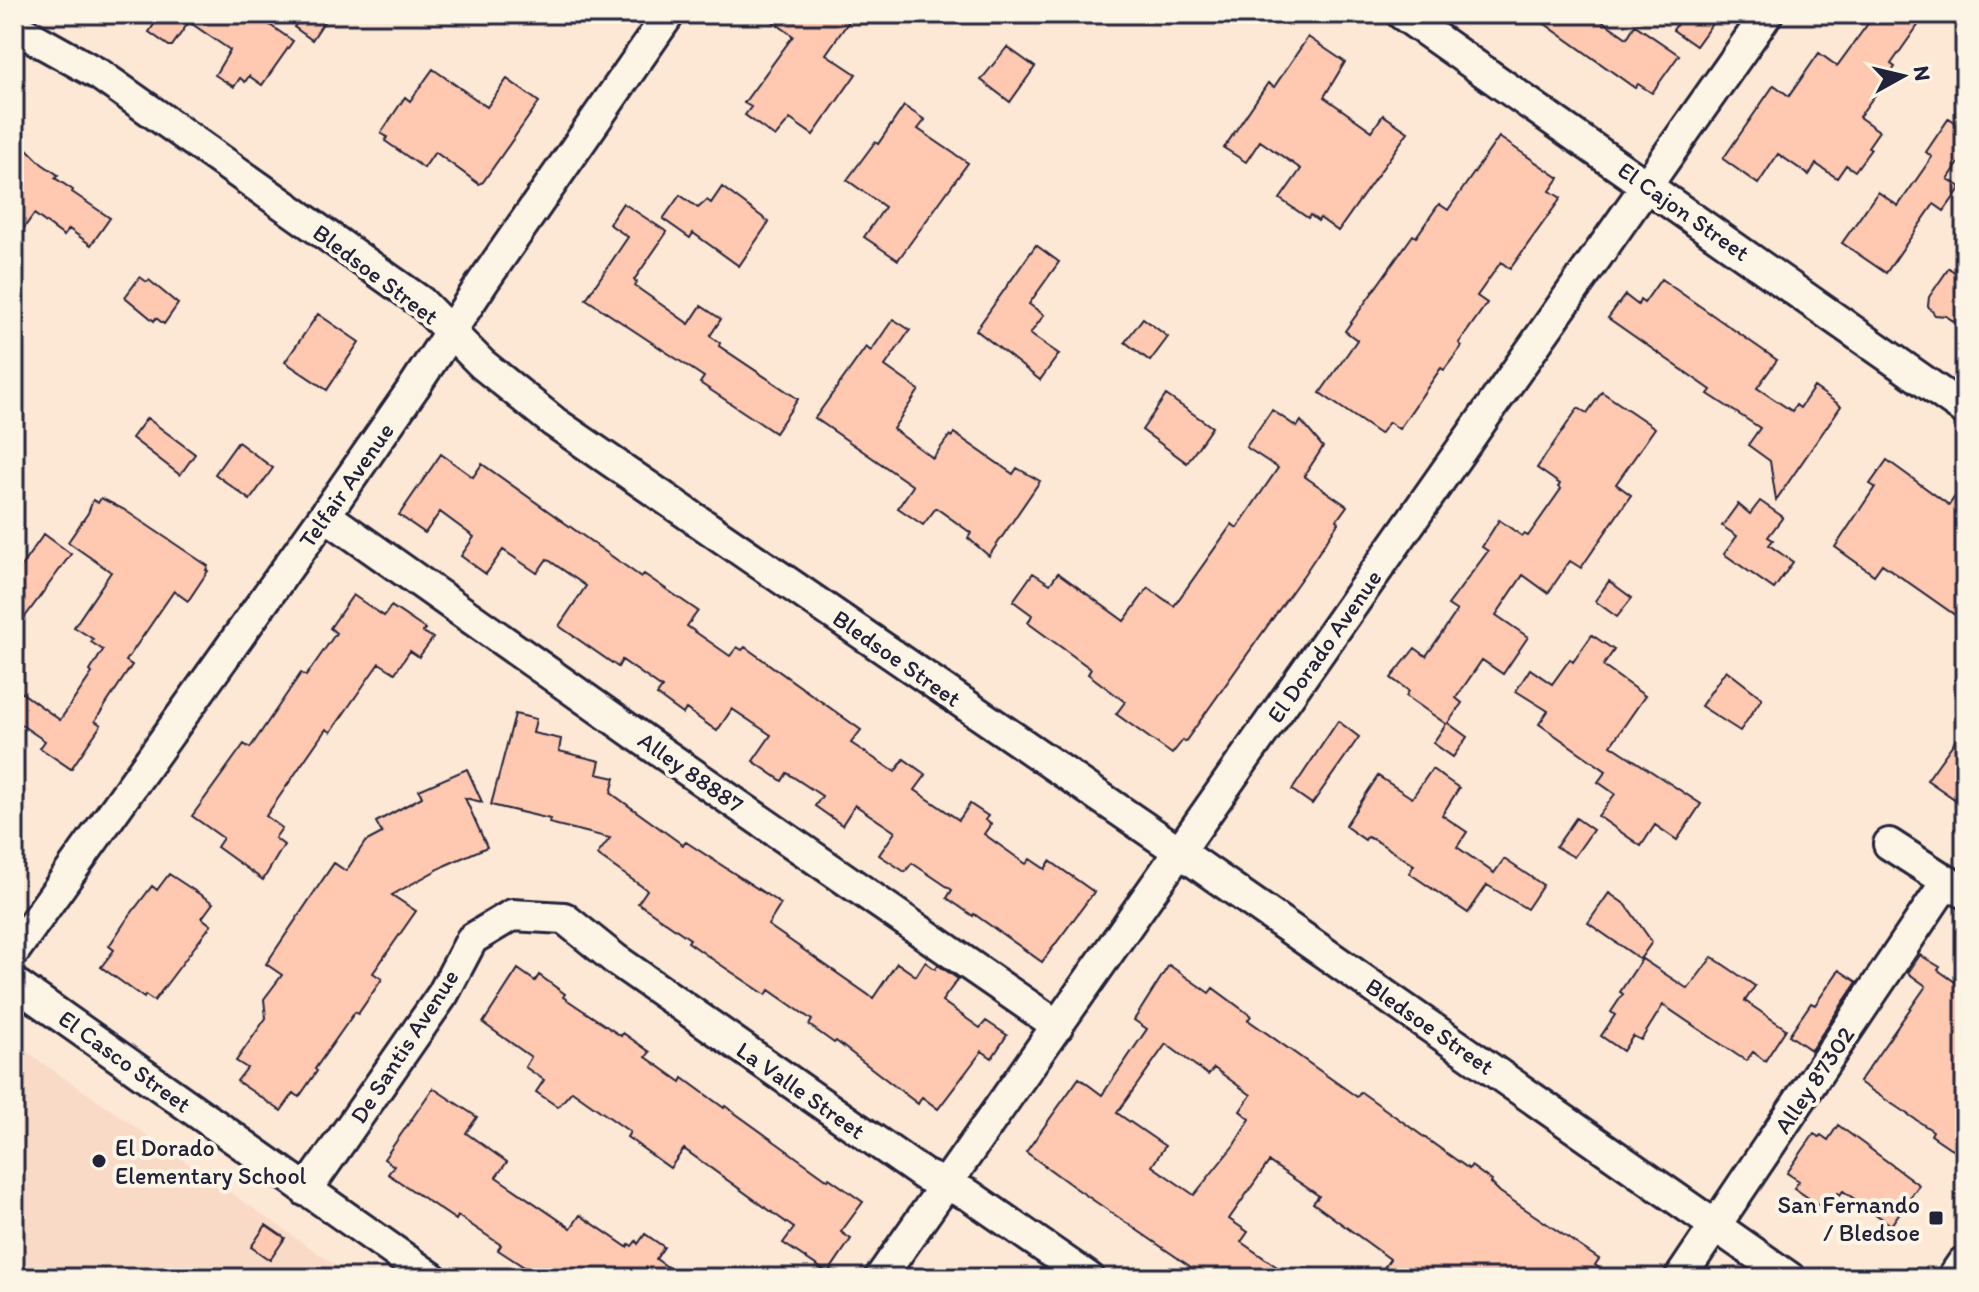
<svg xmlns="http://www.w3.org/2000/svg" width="1979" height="1292" viewBox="0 0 1979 1292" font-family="Itim,sans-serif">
	<rect width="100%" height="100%" fill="#fde8d5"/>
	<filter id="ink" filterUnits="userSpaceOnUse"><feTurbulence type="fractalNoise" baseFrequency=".0125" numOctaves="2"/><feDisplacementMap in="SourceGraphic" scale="16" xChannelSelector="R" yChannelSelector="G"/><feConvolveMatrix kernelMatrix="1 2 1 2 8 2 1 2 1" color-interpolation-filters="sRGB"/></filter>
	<g filter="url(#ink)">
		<path fill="#f9dac7" d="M14,1043L354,1278H14Z"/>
		<path fill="#fec8b1" stroke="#22223b" stroke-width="2" fill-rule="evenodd" d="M161,14H254L293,41L262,85L249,76L245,82L240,78L234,87L215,75L230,50L189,22L172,46H169L149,32Z
			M304,14H329L312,40L294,27Z
			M763,14H854L826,54L856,74L813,135L790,119L775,137L745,115L751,107L744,103L793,36Z
			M1531,14H1592L1627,38L1635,25L1679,55L1652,93L1638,84L1635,88Z
			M1684,14H1719L1696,46L1673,30Z
			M1875,14H1926L1891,64L1895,67L1859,117L1879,131L1868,147L1871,149L1855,171L1846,165L1837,178L1816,164L1809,175L1778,154L1758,184L1723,159L1774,85L1789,96L1819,53L1837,66Z
			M1308,37L1345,62L1324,97L1372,131L1383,115L1408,132L1338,231L1320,218L1318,221L1310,215L1308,218L1280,199L1301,169L1260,141L1246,162L1224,148L1268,83L1274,87Z
			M1007,47L1035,67L1010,102L981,80Z
			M433,69L487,107L507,79L539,102L483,182L479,184L435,152L424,168L385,141L387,137L381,133L405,97L410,101Z
			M904,106L925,120L918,129L968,163L898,260L864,237L885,207L847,180L875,142L878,144Z
			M1949,118L1965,129V154L1948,179L1961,187L1944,211L1934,204L1886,273L1842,243L1878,192L1898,206L1932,157L1926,152Z
			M14,136L42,164L58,175L55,178L73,190L72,192L110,218L91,245L69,229L64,236L34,214L14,242Z
			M1499,137L1559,178L1550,191L1561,198L1510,269L1501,262L1477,296L1487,303L1459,343L1462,346L1444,370L1441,368L1399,429L1389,422L1380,434L1320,393L1357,340L1345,331L1413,235L1416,237L1439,204L1448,210Z
			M722,187L769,222L739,266L693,233L690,238L663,219L680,195L698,208L707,200L711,203Z
			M623,203L667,232L634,280L637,282L635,286L689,324L701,306L721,319L710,336L720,343L719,346L798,399L775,433L700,383L704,377L586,299L628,237L609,224Z
			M1036,245L1059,262L1029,304L1044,315L1030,334L1059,354L1040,380L976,330Z
			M1949,268L1965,280V329L1946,316L1935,315L1928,306L1929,297Z
			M140,277L147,282L149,280L178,304L164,324L156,318L154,321L125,297Z
			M1661,279L1777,360L1757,388L1792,411L1796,405L1800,408L1814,387L1841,406L1776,500L1770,461L1748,445L1760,428L1708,394L1711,390L1608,318L1625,295L1638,305L1640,300L1644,303Z
			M318,314L359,342L327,390L285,362Z
			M1143,318L1168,337L1150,361L1125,342Z
			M893,319L910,330L885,366L919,390L893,429L933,458L950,435L952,437L954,433L1013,474L1017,468L1040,481L989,556L968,538L971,533L936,508L923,525L898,508L913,486L815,418L866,347L871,351Z
			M1602,392L1655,428L1616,484L1631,495L1581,568L1570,561L1548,593L1523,575L1496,615L1528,637L1503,674L1482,660L1456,698L1462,703L1448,723L1467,737L1453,757L1433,743L1446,724L1406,696L1409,691L1391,678L1415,648L1426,656L1457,611L1448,605L1488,551L1482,547L1499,520L1522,536L1524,534L1528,536L1561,489L1558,487L1560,484L1537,468L1578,408L1587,413Z
			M1166,395L1212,427L1187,463L1142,430Z
			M1272,410L1297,427L1301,421L1323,447L1304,476L1347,506L1337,520L1339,522L1305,573L1185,742L1183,740L1172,754L1116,714L1125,702L1088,674L1091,669L1028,623L1032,615L1013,601L1033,573L1050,584L1058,573L1124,621L1148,588L1174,606L1232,524L1237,528L1278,468L1246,447Z
			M147,418L195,454L180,475L132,438Z
			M238,442L273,468L250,500L215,474Z
			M441,454L473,477L482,464L641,577L644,574L698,611L687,626L730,656L737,647L742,650L745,647L861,730L851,743L895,772L904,759L926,775L915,790L959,820L970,804L988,816L985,820L991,824L984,834L1026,864L1030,859L1045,869L1050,861L1094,892L1042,962L974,914L973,916L947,898L952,890L912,863L905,872L879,855L895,832L855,805L842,825L815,806L822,796L787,773L782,781L753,761L771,735L732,709L717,731L686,709L683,714L657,695L662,688L622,660L618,667L559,626L586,586L547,559L537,573L503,550L486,574L461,556L474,537L440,512L425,533L399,515Z
			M1887,460L1949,505L1965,482V622L1882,564L1874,575L1835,547L1875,487L1870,484Z
			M101,498L123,509L208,566L206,570L208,571L188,601L174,591L126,661L132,665L95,721L101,725L71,769L40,748L45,741L14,720V687L60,720L92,673L90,671L103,650L91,642L93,639L74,627L111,572L68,542L88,513L93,500L98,503Z
			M1760,501L1783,517L1768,537L1773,540L1769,545L1793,562L1774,589L1724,554L1737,536L1722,526L1738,504L1750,514Z
			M44,534L71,554L14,632V576Z
			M1609,581L1632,598L1617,617L1595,601Z
			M353,595L384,616L391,606L425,629L423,632L433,638L419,657L410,651L395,673L379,663L331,732L326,729L266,816L282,828L275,838L284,845L263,880L217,847L223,838L192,816L244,744L250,748L301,673L306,676L336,633L330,628Z
			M1592,635L1614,650L1603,666L1645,696L1611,745L1701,804L1677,840L1655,825L1641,846L1598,816L1615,794L1598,782L1606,771L1539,724L1548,711L1516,691L1530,669L1552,684L1570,659L1573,662Z
			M1726,670L1762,698L1740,731L1701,706Z
			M515,714L536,719L533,733L561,739L559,751L600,761L597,774L615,778L611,793L683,845L686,842L781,904L768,925L873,998L897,963L916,976L925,962L935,969L938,965L958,979L942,1001L980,1028L986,1021L1007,1035L992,1058L982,1051L938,1109L922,1097L918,1104L836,1041L834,1043L809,1025L812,1020L769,990L766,995L715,961L688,942L690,939L638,903L647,890L597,855L610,838L549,823L550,819L491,805Z
			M1338,721L1359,737L1312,804L1292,790Z
			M1965,727V787L1956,800L1927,780Z
			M467,769L482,802L465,798L487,847L446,865L392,895L416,911L373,973L382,979L358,1014L355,1012L315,1069L317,1071L299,1097L294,1093L281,1111L237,1081L247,1068L236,1061L266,1018L264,999L282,975L266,964L334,863L346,871L365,842L382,833L376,822L422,797L419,790Z
			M1432,769L1459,788L1442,815L1467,832L1457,847L1494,873L1504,859L1543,885L1527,909L1487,885L1468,913L1409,873L1414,865L1375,840L1367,837L1365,840L1345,826L1378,776L1412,798Z
			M1576,818L1593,830L1574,857L1556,847Z
			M169,874L213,903L202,918L211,925L154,1001L145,995L144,998L101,967L114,950L109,946L127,919L152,886L157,890Z
			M1609,893L1626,905L1652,942L1640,959L1588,923Z
			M1920,955L1940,967L1938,970L1965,989V1158L1931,1135L1933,1131L1859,1082L1926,986L1908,973Z
			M1712,957L1755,986L1745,1001L1786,1029L1765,1061L1753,1052L1746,1061L1663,1005L1641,1040L1633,1036L1623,1051L1601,1036L1615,1015L1611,1012L1623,994L1620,992L1642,959L1688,989Z
			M1169,965L1209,993L1213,988L1251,1016L1248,1020L1357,1097L1361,1092L1469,1169L1471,1166L1492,1181L1491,1183L1500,1192L1599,1259L1595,1265L1614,1278H1377L1390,1259L1313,1203L1319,1196L1269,1162L1229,1219L1248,1232L1241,1242L1293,1278H1207L1074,1187L1026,1152L1079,1078L1102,1095L1147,1029L1134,1020ZM1166,1044L1208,1075L1214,1068L1251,1095L1240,1111L1250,1119L1234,1145L1194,1195L1152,1166L1165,1146L1117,1113Z
			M518,969L535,981L539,975L565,994L563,997L621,1036L623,1033L650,1052L646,1057L681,1082L683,1078L724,1108L725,1106L828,1180L829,1178L863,1202L841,1232L851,1239L828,1273L783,1243L794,1228L684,1149L670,1168L627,1137L630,1132L572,1091L558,1107L536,1092L544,1080L525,1067L531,1057L483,1023Z
			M1839,970L1857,982L1811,1050L1789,1035L1811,1003L1815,1005Z
			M433,1088L477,1117L466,1133L507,1162L496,1177L571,1228L580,1215L627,1247L629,1244L632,1246L636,1241L638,1244L645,1234L664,1247L656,1259L683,1278H541L498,1250L501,1245L458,1216L456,1220L388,1174L394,1166L384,1159Z
			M1838,1125L1919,1185L1891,1225L1843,1191L1840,1195L1838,1193L1828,1208L1821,1203L1820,1206L1794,1188L1799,1181L1787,1173L1814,1134L1819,1137L1821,1135L1828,1140Z
			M266,1225L285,1238L270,1260L251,1247Z"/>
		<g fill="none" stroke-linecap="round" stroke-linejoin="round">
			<g stroke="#22223b" stroke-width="36">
				<path id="minor" d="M1402,14L1965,410
					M14,27L100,75L421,302L482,364L554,422L1180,852L1790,1278
					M325,515L658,750L1058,1026
					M1889,844L1965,893
					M14,951L325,515L414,387L483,282L669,14
					M14,983L432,1278
					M306,1191L443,994L472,939L512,915L564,918L615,959L924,1175L969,1195L1089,1278
					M880,1278L1767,14
					M1680,1278L1947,881"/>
			</g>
			<g stroke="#22223b" stroke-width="42">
				<path id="major" d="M1956,1278L1965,1265"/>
			</g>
			<use href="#minor" stroke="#fcf5e5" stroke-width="30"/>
			<use href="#major" stroke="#fcf5e5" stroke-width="36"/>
		</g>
	</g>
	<g fill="#22223b" stroke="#fcf5e5" stroke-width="3">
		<circle cx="99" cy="1161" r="8"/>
		<rect x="1928" y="1210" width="16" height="16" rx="4"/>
	</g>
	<g text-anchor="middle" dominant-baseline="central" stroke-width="8" stroke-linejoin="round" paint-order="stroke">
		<g font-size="24" fill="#22223b" stroke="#fcf5e5">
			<text transform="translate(1684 211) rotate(35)">El Cajon Street</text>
			<text transform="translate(376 274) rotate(37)">Bledsoe Street</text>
			<text transform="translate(346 485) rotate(-55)">Telfair Avenue</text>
			<text transform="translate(1324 646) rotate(-55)">El Dorado Avenue</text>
			<text transform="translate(897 658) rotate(35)">Bledsoe Street</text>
			<text transform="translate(691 772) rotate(35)">Alley 88887</text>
			<text transform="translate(1430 1026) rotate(35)">Bledsoe Street</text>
			<text transform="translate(404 1046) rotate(-57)">De Santis Avenue</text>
			<text transform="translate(125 1061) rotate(36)">El Casco Street</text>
			<text transform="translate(1814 1080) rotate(-56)">Alley 87302</text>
			<text transform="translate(801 1090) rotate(35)">La Valle Street</text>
		</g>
		<g font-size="24" fill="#22223b" stroke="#fcf5e5" text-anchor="start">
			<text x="115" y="1147">El Dorado<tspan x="115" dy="28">Elementary School</tspan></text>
			<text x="1920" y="1204" text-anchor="end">San Fernando<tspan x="1920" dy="28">/ Bledsoe</tspan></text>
		</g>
	</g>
	<rect width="1979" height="1292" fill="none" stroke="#fcf5e5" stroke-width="48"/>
	<rect x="24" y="24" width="1931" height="1244" fill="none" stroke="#22223b" stroke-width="3" filter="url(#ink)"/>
	<g transform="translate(1903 76) rotate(82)" stroke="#fcf5e5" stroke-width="6" paint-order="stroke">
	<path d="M0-6L14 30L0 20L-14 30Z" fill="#22223b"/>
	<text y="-12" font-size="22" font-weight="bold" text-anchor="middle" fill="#22223b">N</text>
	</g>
</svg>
